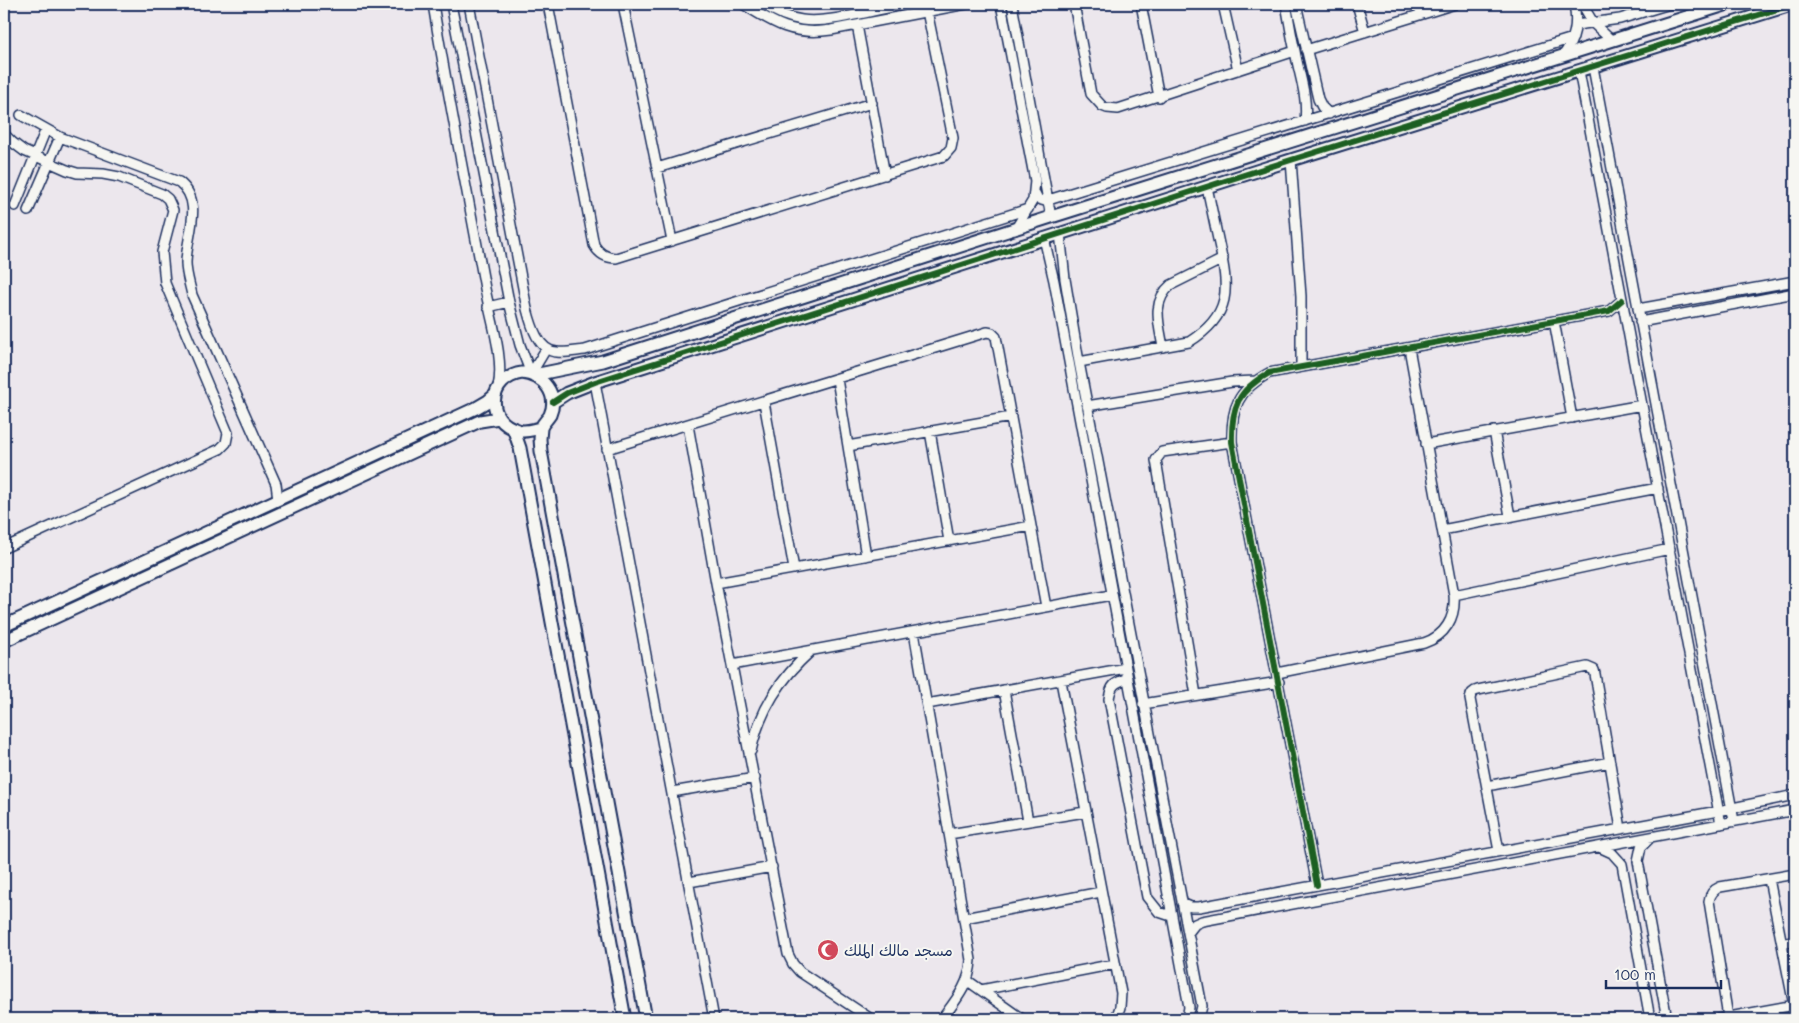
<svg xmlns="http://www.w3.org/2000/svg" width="1799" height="1023" viewBox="0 0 1799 1023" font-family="Mali,'Playpen Sans Arabic',sans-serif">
	<rect width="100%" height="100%" fill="#ece7ed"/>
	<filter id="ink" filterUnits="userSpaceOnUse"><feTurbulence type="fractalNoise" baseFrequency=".02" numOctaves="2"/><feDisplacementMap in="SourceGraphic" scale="10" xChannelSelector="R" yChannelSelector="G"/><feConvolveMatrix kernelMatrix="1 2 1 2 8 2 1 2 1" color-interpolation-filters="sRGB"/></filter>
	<g filter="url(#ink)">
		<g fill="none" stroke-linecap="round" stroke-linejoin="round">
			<g stroke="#1b2f5e" stroke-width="12">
				<path id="minor" d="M433,4C448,97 467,190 484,283C489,314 505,357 498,387
					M451,4L509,302L520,345L528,366V374
					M469,4L527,309C531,324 538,351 557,352C566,353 575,351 585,350L1028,209
					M548,4L594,245C599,254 606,258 616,258L944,156L951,148L953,138L927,11
					M623,4L672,241
					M743,4C773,23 793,36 831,30L966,4
					M763,4C775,12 787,18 802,20C829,24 878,9 906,4
					M1001,4L1035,181L1033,200L1015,230
					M1012,4L1051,217
					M1074,4L1091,94L1102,106L1107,108L1118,109L1295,51
					M1141,4L1159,97
					M1223,4L1238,70
					M1286,4C1289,19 1291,35 1295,51C1299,75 1308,96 1305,121
					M1296,4L1318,99L1322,107L1329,114
					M1357,4L1365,32
					M1582,4L1594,24L1611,40
					M857,25L885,175
					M1576,25L1620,19L1670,4
					M1306,50L1455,4
					M1563,56C1575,39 1578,24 1574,4
					M1593,67L1734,821
					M1579,71L1721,824
					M21,115L60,137L179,182C205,202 186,236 186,263C186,274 190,285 192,295L276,484L278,499
					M4,134L12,142L24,151L67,170L77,173L103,174L119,177L162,194L168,199L173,210L162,252L165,283L228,433L226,443L220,449L4,548
					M1291,160L1301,296V366
					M657,168L872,103
					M1035,193L1038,199L1045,201L1573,38
					M15,206L46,129
					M28,211L60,137
					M1060,233L1065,279L1079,362L1202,1006L1199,1019
					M1044,238L1054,281L1186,991L1189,1007L1187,1019
					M488,307L509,302
					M1638,309L1795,281
					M1554,321L1572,418
					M1640,322L1795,293
					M1163,347C1159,324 1151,302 1171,285L1223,259
					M1079,362L1189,342C1232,315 1229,289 1219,244C1215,225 1211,206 1207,187
					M531,374L546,349
					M837,379L866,556
					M595,382L714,1019
					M764,402L794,569
					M1087,406L1232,382L1255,381
					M688,425L716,583L788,954L793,964L800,972L871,1019
					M930,431L949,541
					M1494,431L1510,516
					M1426,444L1642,405
					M848,446L1011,417
					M607,449L987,332L992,333L996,337L1046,607
					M1442,530L1658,488
					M716,583L1031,526
					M1454,595L1670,549
					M914,632L971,960C970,984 956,1000 942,1019
					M732,665L1111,595
					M1277,673L1424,643C1445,636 1456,618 1454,595L1409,348
					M1128,678C1115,683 1111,684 1109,699L1147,897L1159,912L1171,916
					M1061,681L1121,993L1120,1007L1116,1019
					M1004,690L1028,821
					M1196,695L1156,460L1162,452L1232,442
					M927,704L1126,668
					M1143,704L1279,682
					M751,751C760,710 780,679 811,651
					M1487,786L1610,762
					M672,792L755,778
					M949,834L1085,812
					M1649,839L1641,847L1638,861L1667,1019
					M1599,847L1612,853L1622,864L1650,1019
					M1499,851L1470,699C1471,693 1473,691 1478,690L1587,667L1594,670L1595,674L1621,829
					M1769,879L1794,1005
					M689,882L772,867
					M1317,885L1232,442C1231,407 1238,390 1269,373L1609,311L1622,300
					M1182,903L1191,907H1199L1718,811L1795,795
					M964,918L1101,892
					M1188,933L1195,924L1202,921L1795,810
					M1782,944L1795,941
					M968,981L1022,1019
					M981,990L1115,964
					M1728,1017L1709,901C1710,894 1713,890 1720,887L1795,874
					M1718,1019L1795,1005
					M1787,1019L1795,1018"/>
			</g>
			<g stroke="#1b2f5e" stroke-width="15">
				<path id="tertiary" d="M522,373C543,375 559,394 550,415C547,420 543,422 541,428C534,429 525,433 518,430C484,421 488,378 522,373Z
					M534,375L603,361L1051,217L1728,4
					M553,402L567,393L595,382L1291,160L1794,4
					M513,428L520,448L625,1019
					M541,428L540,439L541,451L646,1019
					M4,626L476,408L488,401L495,395
					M4,641L480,421L499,418"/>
			</g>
			<use href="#minor" stroke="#f6f6f2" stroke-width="9"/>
			<use href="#tertiary" stroke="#f6f6f2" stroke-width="11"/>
			<g stroke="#f6f6f2" stroke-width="9">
				<path id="cycleway" d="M553,402L567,393L595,382L1291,160L1794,4
					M1317,885L1232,442C1231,407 1238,390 1269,373L1609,311L1622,300"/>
			</g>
			<use href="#cycleway" stroke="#1b5e20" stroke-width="6"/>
		</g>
	</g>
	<defs>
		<g id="mosque-disc" transform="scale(1.125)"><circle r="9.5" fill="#d1495b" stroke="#f6f6f2"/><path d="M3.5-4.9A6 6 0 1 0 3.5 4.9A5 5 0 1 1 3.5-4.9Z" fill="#fff"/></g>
	</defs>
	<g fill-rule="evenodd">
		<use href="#mosque-disc" x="828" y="950"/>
	</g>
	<g text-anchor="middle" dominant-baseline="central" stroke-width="4" stroke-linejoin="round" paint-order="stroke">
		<g font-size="15" fill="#1b2f5e" stroke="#f6f6f2" text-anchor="start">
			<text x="844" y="950">مسجد مالك الملك</text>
		</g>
	</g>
	<rect width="1799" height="1023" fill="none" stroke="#f6f6f2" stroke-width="20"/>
	<rect x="10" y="10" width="1779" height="1003" fill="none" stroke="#1b2f5e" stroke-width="2" filter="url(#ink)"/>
	<path d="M1606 980v8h115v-8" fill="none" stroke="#1b2f5e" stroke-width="2.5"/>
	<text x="1614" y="980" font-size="15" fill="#1b2f5e" stroke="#f6f6f2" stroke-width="4" paint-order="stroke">100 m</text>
</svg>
